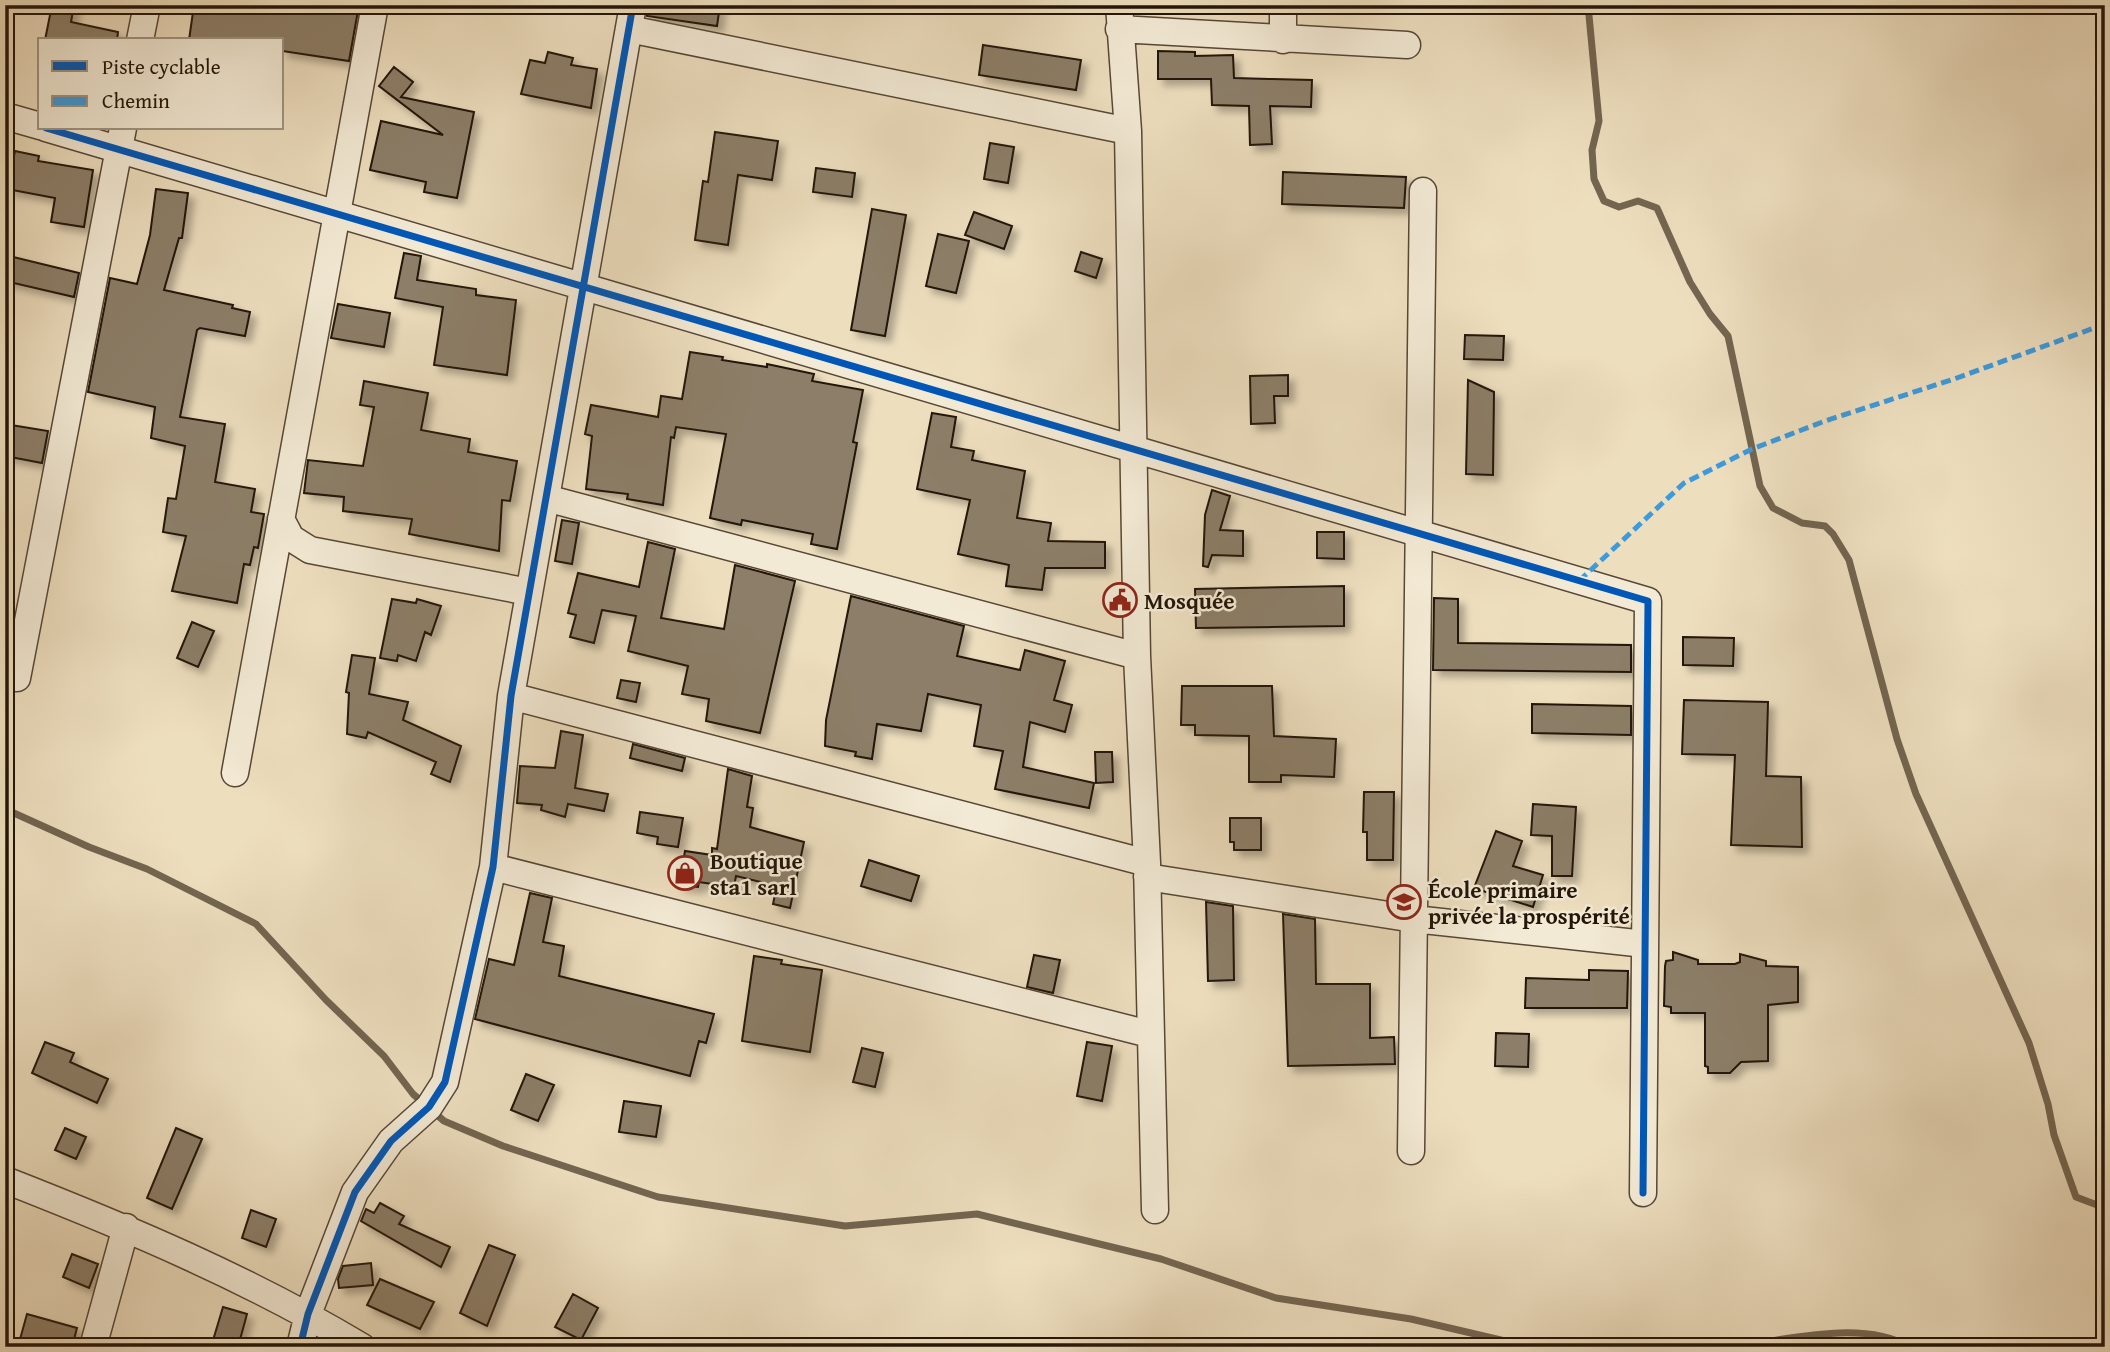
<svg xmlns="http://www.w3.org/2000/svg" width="2110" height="1352" viewBox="0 0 2110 1352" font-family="'Gentium Book Plus',serif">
	<defs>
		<filter id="shadow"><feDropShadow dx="6" dy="6" stdDeviation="3.5" flood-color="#0004"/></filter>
	</defs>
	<rect width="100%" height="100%" fill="#eddebe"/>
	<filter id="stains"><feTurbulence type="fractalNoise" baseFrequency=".00286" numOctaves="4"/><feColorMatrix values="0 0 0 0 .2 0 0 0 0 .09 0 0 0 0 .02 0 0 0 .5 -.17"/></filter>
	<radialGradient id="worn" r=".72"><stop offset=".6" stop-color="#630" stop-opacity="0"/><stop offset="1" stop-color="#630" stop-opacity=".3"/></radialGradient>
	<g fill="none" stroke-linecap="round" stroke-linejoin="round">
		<path stroke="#736550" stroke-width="7" d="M1588,5L1599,121L1592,150L1594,179L1604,201L1619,207L1638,201L1657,208L1690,282L1710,314L1728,336L1760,486L1773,508L1802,523L1825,526L1833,534L1849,560L1897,739L1916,794L2029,1043L2048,1104L2054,1135L2076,1197L2105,1208
			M5,809L89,847L147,869L256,924L326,1000L384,1056L413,1094L444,1121L503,1146L658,1197L845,1226L977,1214L1161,1259L1276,1298L1411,1319L1531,1347
			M1733,1347C1784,1340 1864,1319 1909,1347"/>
	</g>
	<path fill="#8c7e67" stroke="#231508" stroke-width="2" filter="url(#shadow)" d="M52,5H74L71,22L118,32L117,40H45Z
		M194,5H359L349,61L282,51V40H189Z
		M648,5H720L717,26L647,16Z
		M983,45L1081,60L1076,90L979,75Z
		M1158,51L1195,52V56L1233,55L1234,78L1312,80L1311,107L1270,106L1272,144L1250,145L1249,106L1212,105L1211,79H1158Z
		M548,52L573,58L571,65L597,69L591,108L521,94L530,60L545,63Z
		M394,67L413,82L401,97L474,112L457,198L424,192L426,182L370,170L381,121L443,135L379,86Z
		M715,132L778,141L772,180L738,175L728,245L695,240L703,181L708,182Z
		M990,143L1014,147L1008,183L984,179Z
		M15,151L39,156L38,161L93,170L84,227L51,222L55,198L7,189Z
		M816,168L855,173L852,197L813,192Z
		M1283,172L1406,177L1404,208L1282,204Z
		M156,189L188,193L182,238H179L164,290L233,305L232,308L250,312L245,336L200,328L197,330L180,417L225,424L215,482L255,489L251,512L264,514L258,548L254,547L250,565L244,564L237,603L172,591L186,536L163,532L168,498L176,499L185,446L151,438L155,407L88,392L110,278L137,284L150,235Z
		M872,209L906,215L885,336L851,330Z
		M974,212L1012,226L1004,249L965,235Z
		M938,234L969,241L956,293L926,286Z
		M1081,252L1102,259L1096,278L1075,271Z
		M404,253L421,256L417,280L476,289V295L516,300L507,375L434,365L443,307L395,298Z
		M5,255L79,273L74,297L5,281Z
		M338,304L390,313L384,347L331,338Z
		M1465,335L1504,336L1503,360L1464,359Z
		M690,352L723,357L722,360L767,367V364L814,374L812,381L863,390L853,442L857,443L837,549L811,544L813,534L742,520L741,525L710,518L726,434L676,427L674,438L671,437L663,505L627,499L628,494L586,489L592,436L585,434L591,405L658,417L661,396L682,399Z
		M1288,375V396H1274L1275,423L1251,424L1250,376Z
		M1468,380L1494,392L1493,475L1466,474Z
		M364,381L428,393L421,430L470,439L468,452L517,461L510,501L502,500L499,551L409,534L412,519L343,511L344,497L304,493L308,460L363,466L374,407L360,405Z
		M932,413L956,417L951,447L974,451L972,460L1025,471L1017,518L1051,523L1048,541L1105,542V568H1045L1042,590L1006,586L1009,565L958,554L970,500L917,489Z
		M5,424L48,431L42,463L5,456Z
		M1212,490L1230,496L1220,530L1243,531V556L1212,555L1208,567L1203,566L1205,515Z
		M562,520L579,523L572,564L555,561Z
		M1317,532H1344V559L1317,558Z
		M648,542L675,549L661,618L724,629L735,565L795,581L760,733L706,721L709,699L682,694L688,666L628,651L636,616L602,610L594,643L570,637L576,615L568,613L578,573L639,587Z
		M1344,586V626L1196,628L1195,589Z
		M851,596L964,626L957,656L1020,670L1025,650L1065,661L1054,700L1072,705L1065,732L1030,722L1023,767L1094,783L1089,808L995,789L1003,751L974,746L981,705L928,694L921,731L877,724L872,759L855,756L856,752L825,746L826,720Z
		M1434,598L1458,599V643L1631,645V672L1433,670Z
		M392,599L416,603L417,599L441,606L431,635L425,632L416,661L398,655L397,661L380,658Z
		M192,622L214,631L198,667L177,658Z
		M1683,637L1734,638L1733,666L1683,665Z
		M352,655L375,658L369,694L408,702L403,720L461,746L450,782L431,774L436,762L368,732L366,738L347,734L349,693L346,692Z
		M621,680L640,683L636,702L617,698Z
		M1182,686H1272L1274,736L1336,739L1334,777L1281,775V782H1249V736L1195,735V725H1181Z
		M1684,700L1768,702L1766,776L1801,777L1802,847L1731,845L1735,755L1682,754Z
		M1532,704L1631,706V735L1532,733Z
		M561,731L583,735L575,788L608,794L604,811L568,804L565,817L541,810L542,805L517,803L520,766L555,768Z
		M633,744L685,758L682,771L630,758Z
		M1095,752H1112L1113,782L1096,783Z
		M728,769L752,776L747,807L753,808L750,827L804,842L790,908L773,904L777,886L736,876L734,887L699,882L698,887L679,885L685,851L712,855V848L717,849Z
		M1364,792H1394L1393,860H1367V832H1363Z
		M1533,804L1576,807L1572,876H1552V836L1531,835Z
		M640,812L683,818L678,847L657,844L658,837L637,833Z
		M1230,818H1261V850H1234V842H1230Z
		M1496,831L1522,841L1513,866L1543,875L1533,907L1474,888Z
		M869,860L919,876L911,901L861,886Z
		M530,893L552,898L543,942L564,946L559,976L714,1014L706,1043L699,1041L690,1076L475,1019L489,959L514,965Z
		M1206,902L1233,906L1234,980L1208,981Z
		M1283,914L1315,919L1316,984H1370V1038L1394,1037L1395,1064L1288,1066Z
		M1673,952L1698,960V964H1735L1740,962V954L1766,961V966L1798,967V1002L1768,1005V1061L1741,1062L1730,1073H1708V1067L1705,1066V1013H1671V1007L1664,1006L1665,966L1666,961L1673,960Z
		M1034,955L1060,960L1053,993L1027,987Z
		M754,956L782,960L781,964L822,970L810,1052L742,1041Z
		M1589,970L1628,971L1627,1008H1525L1526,978L1589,980Z
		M1496,1033L1529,1034L1528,1067L1495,1066Z
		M45,1042L74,1053L70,1062L108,1079L97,1103L32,1073Z
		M1087,1042L1112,1046L1102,1101L1077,1096Z
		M862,1048L883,1053L875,1087L853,1082Z
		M526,1074L554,1085L538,1121L511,1110Z
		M624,1101L661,1106L656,1137L619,1132Z
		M65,1128L86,1137L76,1159L55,1150Z
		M176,1128L202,1139L172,1209L147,1198Z
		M380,1203L404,1216L399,1224L450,1247L441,1267L361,1221L366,1209L374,1213Z
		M251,1210L276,1219L266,1247L242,1238Z
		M489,1245L515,1255L487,1326L460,1313Z
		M72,1254L98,1264L89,1288L63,1277Z
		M371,1263L373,1285L339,1288L338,1279L343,1266Z
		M380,1279L434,1302L420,1329L367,1305Z
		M573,1294L598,1308L581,1340L555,1327Z
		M223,1307L247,1314L238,1347H211Z
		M27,1314L77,1328L72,1347H34L19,1343Z"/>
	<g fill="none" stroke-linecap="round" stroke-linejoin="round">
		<g stroke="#564736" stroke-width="29">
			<path id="minor" d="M1119,5L1128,131L1137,656L1147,863L1155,1210
				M1283,5V40
				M629,29L1128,131
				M1119,29L1407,45
				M140,40L147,5
				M5,116L40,126
				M46,128L1648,601L1643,1193
				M546,498L1137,656
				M281,519L291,538L310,550L529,592
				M17,678L123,128
				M511,696L1147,863
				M235,773L375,5
				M493,867L1149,1034
				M1147,877L1414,919L1645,944
				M1411,1151L1423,191
				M5,1180C128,1228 249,1279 362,1347
				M93,1347L126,1227
				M300,1347L308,1314L355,1192L391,1141L429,1107L445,1082L493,867L511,696L633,5"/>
		</g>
		<use href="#minor" stroke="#f3ead5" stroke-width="26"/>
		<path stroke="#3c9add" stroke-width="5" stroke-dasharray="10 5" stroke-linecap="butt" d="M1579,581L1684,483L1752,449L1825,421L1954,379L2105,324"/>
		<g stroke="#f3ead5" stroke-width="11">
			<path id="cycleway" d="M46,128L1648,601L1643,1193
				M300,1347L308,1314L355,1192L391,1141L429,1107L445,1082L493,867L511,696L633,5"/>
		</g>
		<use href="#cycleway" stroke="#0057b8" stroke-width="7"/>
	</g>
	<defs>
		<g id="civic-ring" transform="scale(1.75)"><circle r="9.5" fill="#f3ead5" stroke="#8f2418" stroke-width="1.5"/><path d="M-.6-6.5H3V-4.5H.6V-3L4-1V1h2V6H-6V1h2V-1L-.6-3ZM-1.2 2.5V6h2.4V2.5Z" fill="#8f2418"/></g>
		<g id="shop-ring" transform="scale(1.75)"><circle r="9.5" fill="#f3ead5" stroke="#8f2418" stroke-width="1.5"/><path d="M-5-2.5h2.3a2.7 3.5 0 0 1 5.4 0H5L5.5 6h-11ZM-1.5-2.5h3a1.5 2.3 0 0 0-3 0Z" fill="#8f2418"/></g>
		<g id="school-ring" transform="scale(1.75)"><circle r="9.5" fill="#f3ead5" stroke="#8f2418" stroke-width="1.5"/><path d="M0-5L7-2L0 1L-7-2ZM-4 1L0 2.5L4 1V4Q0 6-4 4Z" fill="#8f2418"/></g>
	</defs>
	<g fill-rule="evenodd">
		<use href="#civic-ring" x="1120" y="600"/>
		<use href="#shop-ring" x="685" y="873"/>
		<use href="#school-ring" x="1404" y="902"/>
	</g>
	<g text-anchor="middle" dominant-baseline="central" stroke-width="5" stroke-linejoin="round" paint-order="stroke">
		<g font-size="23" font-weight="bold" fill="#231508" stroke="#f3ead5" text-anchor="start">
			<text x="1144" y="600">Mosquée</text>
			<text x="710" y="860">Boutique<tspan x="710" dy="26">sta1 sarl</tspan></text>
			<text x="1428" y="889">École primaire<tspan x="1428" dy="26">privée la prospérité</tspan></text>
		</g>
	</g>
	<rect width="2110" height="1352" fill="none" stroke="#eddebe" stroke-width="28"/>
	<rect x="7" y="7" width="2096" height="1338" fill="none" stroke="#231508" stroke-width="3.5"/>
	<rect x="14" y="14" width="2082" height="1324" fill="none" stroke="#231508" stroke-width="2"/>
	<rect x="38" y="38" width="245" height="91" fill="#f3ead5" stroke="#a09583" stroke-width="2"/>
	<rect x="52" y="61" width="35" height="10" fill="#0057b8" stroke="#a09583" stroke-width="2"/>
	<text x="102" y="74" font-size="21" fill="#231508">Piste cyclable</text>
	<rect x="52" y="96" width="35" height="10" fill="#3c9add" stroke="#a09583" stroke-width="2"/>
	<text x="102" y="108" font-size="21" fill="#231508">Chemin</text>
	<rect width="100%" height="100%" filter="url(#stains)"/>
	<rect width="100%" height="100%" fill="url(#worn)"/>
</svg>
